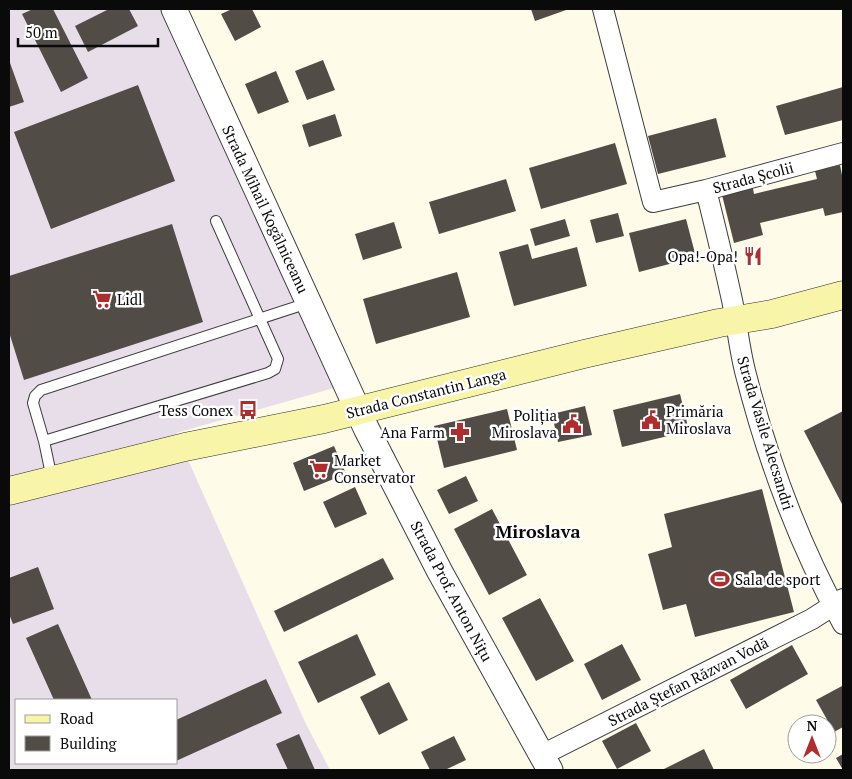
<svg xmlns="http://www.w3.org/2000/svg" width="852" height="779" viewBox="0 0 852 779" font-family="'PT Serif',serif">
	<rect width="100%" height="100%" fill="#fefbe9"/>
	<path fill="#e8dee9" fill-rule="evenodd" d="M9,9H163L341,386L176,433L305,722L330,770H9ZM16,700H176V763H16Z"/>
	<path fill="#524c47" d="M33,9H53L88,78L61,92L22,14Z
		M109,9H129L138,26L88,52L75,26Z
		M232,9H252L261,27L235,41L221,14Z
		M531,9H569L535,21Z
		M9,60L24,102L9,107Z
		M323,60L335,90L307,100L295,71Z
		M276,71L289,102L258,114L245,84Z
		M138,85L175,181L51,229L14,132Z
		M843,87V120L785,135L776,106Z
		M335,114L342,136L309,147L302,125Z
		M716,118L726,157L658,174L648,136Z
		M615,143L627,184L541,209L529,168Z
		M840,165L843,180V212L825,216L823,208L760,223L763,235L734,243L721,191L752,183L754,194L817,179L815,171Z
		M506,179L516,211L439,234L429,202Z
		M618,213L624,236L596,243L590,220Z
		M565,219L570,236L535,246L530,229Z
		M686,219L696,257L639,272L629,233Z
		M394,222L402,248L363,260L355,234Z
		M172,224L203,322L24,380L9,332V276Z
		M528,244L532,259L577,247L587,286L514,306L499,252Z
		M457,272L470,317L376,344L363,299Z
		M680,394L689,431L622,447L613,410Z
		M585,406L592,435L558,442L552,414Z
		M507,409L517,450L444,468L434,426Z
		M843,411V506L804,431Z
		M334,446L346,474L304,491L293,463Z
		M466,476L478,501L449,514L437,490Z
		M355,487L367,514L335,528L323,502Z
		M762,489L794,612L695,637L686,604L663,610L648,554L672,547L664,514Z
		M492,509L527,575L489,595L454,529Z
		M383,558L394,579L284,632L274,611Z
		M38,567L54,609L13,624L9,614V578Z
		M540,598L574,661L536,681L502,618Z
		M58,624L92,700H54L26,638Z
		M357,634L376,675L318,703L298,662Z
		M622,644L641,680L602,700L584,664Z
		M792,645L808,674L746,709L730,680Z
		M266,679L282,713L176,761V720Z
		M389,682L408,720L379,735L360,697Z
		M842,686L843,727L834,732L816,700Z
		M636,723L651,751L617,769L602,741Z
		M299,734L315,770H288L276,744Z
		M454,736L466,760L445,770H430L421,752Z
		M704,749L714,770H662Z
		M843,754V770L836,758Z"/>
	<g fill="none" stroke-linecap="round" stroke-linejoin="round">
		<g stroke="#3d3d3d" stroke-width="12">
			<path id="service" d="M216,221L278,359L275,369L268,373L44,441L33,403L35,396L41,390L308,303
				M44,441L52,479"/>
		</g>
		<g stroke="#3d3d3d" stroke-width="22">
			<path id="minor" d="M603,9L653,202L706,190
				M843,153L706,190C715,226 724,263 732,300C737,324 739,347 745,371C767,458 799,545 843,624
				M542,755L812,619L843,599"/>
		</g>
		<g stroke="#3d3d3d" stroke-width="27">
			<path id="tertiary" d="M174,9L366,428L440,572L550,770"/>
		</g>
		<g stroke="#2c2c2c" stroke-width="29">
			<path id="secondary" d="M9,491L185,447L324,419L584,354L719,323L772,314L843,295"/>
		</g>
		<use href="#service" stroke="#fff" stroke-width="10"/>
		<use href="#minor" stroke="#fff" stroke-width="20"/>
		<use href="#tertiary" stroke="#fff" stroke-width="25"/>
		<use href="#secondary" stroke="#f9f5a8" stroke-width="28"/>
	</g>
	<defs>
		<g id="restaurant-bare" transform="scale(1.5)"><path d="M-5-6h1v4h1v-4h1v4h1v-4h1v5L-1.5 .5V6h-2V.5L-5-1ZM5-6V6H3V1.5H1.5Q1.5-4 5-6Z" fill="#af2e2d" stroke="#fff" stroke-width="2.5" paint-order="stroke"/></g>
		<g id="supermarket-bare" transform="scale(1.5)"><path d="M-6-5.5h2.5l.6 2H6L4.5 2H-2.5L-4.4-4H-6ZM-1.5 3.2a1.3 1.3 0 1 0 .1 0ZM3 3.2a1.3 1.3 0 1 0 .1 0Z" fill="#af2e2d" stroke="#fff" stroke-width="2.5" paint-order="stroke"/></g>
		<g id="bus-bare" transform="scale(1.5)"><path d="M-5-6H5V4H4V6H2V4H-2V6H-4V4H-5ZM-3.5-4V0h7V-4ZM-3.5 1.2v1.5H-2V1.2ZM2 1.2v1.5H3.5V1.2Z" fill="#af2e2d" stroke="#fff" stroke-width="2.5" paint-order="stroke"/></g>
		<g id="civic-bare" transform="scale(1.5)"><path d="M-.6-6.5H3V-4.5H.6V-3L4-1V1h2V6H-6V1h2V-1L-.6-3ZM-1.2 2.5V6h2.4V2.5Z" fill="#af2e2d" stroke="#fff" stroke-width="2.5" paint-order="stroke"/></g>
		<g id="pharmacy-bare" transform="scale(1.5)"><path d="M-2-6h4v4h4v4h-4v4h-4v-4h-4v-4h4Z" fill="#af2e2d" stroke="#fff" stroke-width="2.5" paint-order="stroke"/></g>
		<g id="stadium-bare" transform="scale(1.5)"><path d="M0-5a6.5 5 0 1 0 0 10a6.5 5 0 1 0 0-10ZM-3.5-1.8h7v3.6h-7Z" fill="#af2e2d" stroke="#fff" stroke-width="2.5" paint-order="stroke"/></g>
	</defs>
	<g fill-rule="evenodd">
		<use href="#restaurant-bare" x="753" y="256"/>
		<use href="#supermarket-bare" x="102" y="299"/>
		<use href="#bus-bare" x="248" y="410"/>
		<use href="#civic-bare" x="651" y="420"/>
		<use href="#civic-bare" x="572" y="424"/>
		<use href="#pharmacy-bare" x="460" y="432"/>
		<use href="#supermarket-bare" x="319" y="469"/>
		<use href="#stadium-bare" x="720" y="579"/>
	</g>
	<g text-anchor="middle" dominant-baseline="central" stroke-width="5" stroke-linejoin="round" paint-order="stroke">
		<g font-size="15" fill="#0a0a0a" stroke="#fff">
			<text transform="translate(753 177) rotate(-15)">Strada Școlii</text>
			<text transform="translate(266 209) rotate(65)">Strada Mihail Kogălniceanu</text>
			<text transform="translate(426 393) rotate(-14)">Strada Constantin Langa</text>
			<text transform="translate(766 433) rotate(73)">Strada Vasile Alecsandri</text>
			<text transform="translate(452 591) rotate(62)">Strada Prof. Anton Nițu</text>
			<text transform="translate(688 681) rotate(-27)">Strada Ștefan Răzvan Vodă</text>
		</g>
		<g font-size="15" fill="#0a0a0a" stroke="#fff" text-anchor="end">
			<text x="738" y="256">Opa!-Opa!</text>
			<text x="117" y="299" text-anchor="start">Lidl</text>
			<text x="233" y="410">Tess Conex</text>
			<text x="666" y="411" text-anchor="start">Primăria<tspan x="666" dy="17">Miroslava</tspan></text>
			<text x="557" y="415">Poliția<tspan x="557" dy="17">Miroslava</tspan></text>
			<text x="445" y="432">Ana Farm</text>
			<text x="334" y="460" text-anchor="start">Market<tspan x="334" dy="17">Conservator</tspan></text>
			<text x="735" y="579" text-anchor="start">Sala de sport</text>
		</g>
		<g font-size="18" font-weight="bold" fill="#0a0a0a" stroke="#fff">
			<text x="538" y="531">Miroslava</text>
		</g>
	</g>
	<rect width="852" height="779" fill="none" stroke="#0a0a0a" stroke-width="20"/>
	<rect x="15" y="699" width="162" height="65" fill="#ffffff" stroke="#9d9d9d"/>
	<rect x="25" y="715" width="25" height="8" fill="#f9f5a8" stroke="#9d9d9d"/>
	<text x="60" y="724" font-size="15" fill="#0a0a0a">Road</text>
	<rect x="25" y="736" width="25" height="15" fill="#524c47" stroke="#9d9d9d"/>
	<text x="60" y="749" font-size="15" fill="#0a0a0a">Building</text>
	<g transform="translate(812 739)"><circle r="24" fill="#ffffff" stroke="#9d9d9d"/>
	<path d="M0-4L9 19L0 12L-9 19Z" fill="#af2e2d"/>
	<text y="-8" font-size="14" font-weight="bold" text-anchor="middle" fill="#0a0a0a">N</text>
	</g>
	<path d="M18 38v8h140v-8" fill="none" stroke="#0a0a0a" stroke-width="2.5"/>
	<text x="25" y="38" font-size="15" fill="#0a0a0a" stroke="#ffffff" stroke-width="4" paint-order="stroke">50 m</text>
</svg>
